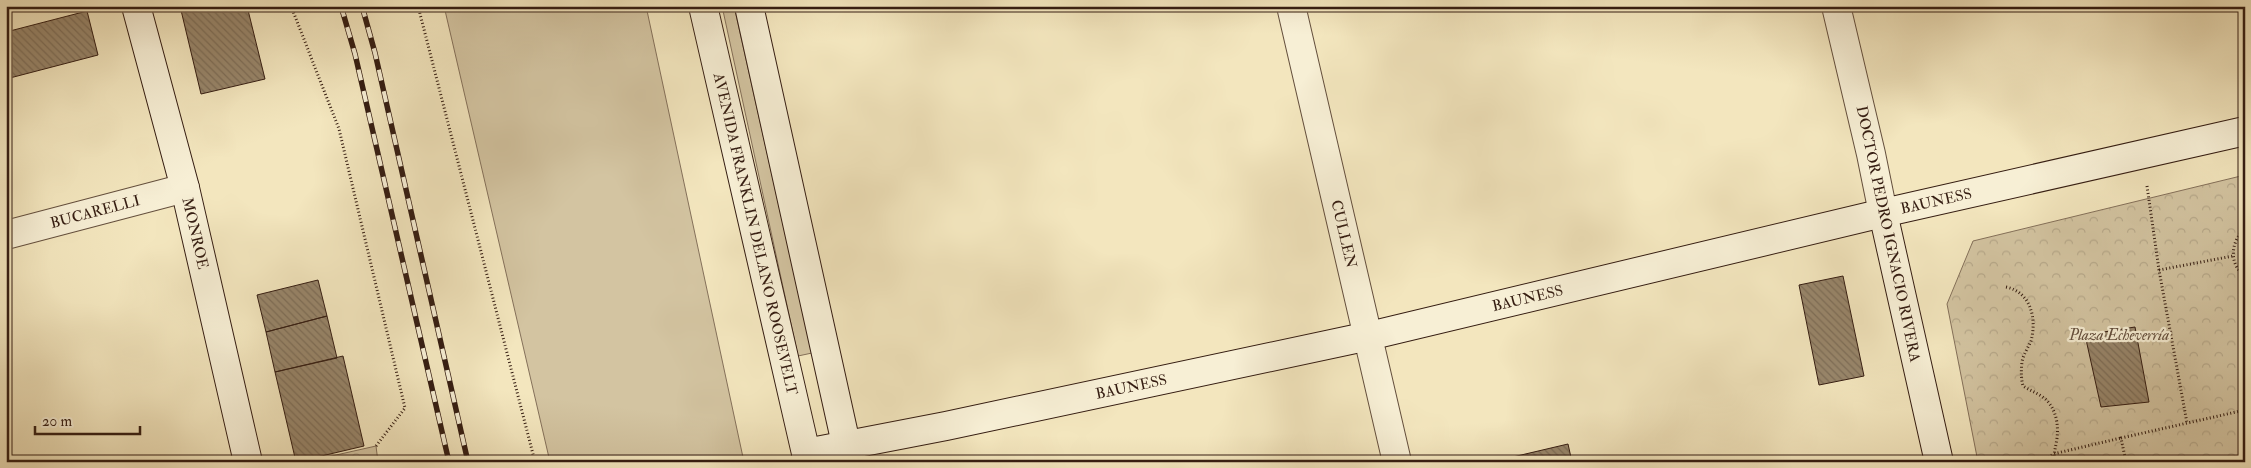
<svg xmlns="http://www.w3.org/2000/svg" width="2251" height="468" viewBox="0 0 2251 468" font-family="'IM FELL Double Pica',serif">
	<defs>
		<pattern id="park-crowns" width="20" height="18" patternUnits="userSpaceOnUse" patternTransform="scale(1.25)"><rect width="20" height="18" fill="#d3c4a1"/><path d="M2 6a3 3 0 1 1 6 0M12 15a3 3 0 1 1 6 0" fill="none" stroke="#b6a88a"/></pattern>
		<pattern id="building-back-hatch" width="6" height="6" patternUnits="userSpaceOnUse" patternTransform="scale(1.25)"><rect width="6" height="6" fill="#98866b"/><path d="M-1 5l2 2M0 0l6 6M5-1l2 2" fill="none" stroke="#7d6d57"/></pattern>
	</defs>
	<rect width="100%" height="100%" fill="#f3e6be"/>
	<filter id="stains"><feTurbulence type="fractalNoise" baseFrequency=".004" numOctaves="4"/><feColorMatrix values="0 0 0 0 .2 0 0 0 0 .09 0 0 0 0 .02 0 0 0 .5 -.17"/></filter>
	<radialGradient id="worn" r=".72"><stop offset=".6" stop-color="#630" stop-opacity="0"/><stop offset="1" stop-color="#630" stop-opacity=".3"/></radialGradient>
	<path fill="#d3c4a1" stroke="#84705a" d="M444,6H646L744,462H550Z
		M722,6H734L812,353L798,356Z"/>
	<path fill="url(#park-crowns)" stroke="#84705a" d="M2245,175V462H1978L1947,304L1973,241Z
		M376,446L378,462H305Z"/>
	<path fill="url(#building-back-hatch)" stroke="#351d12" d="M180,6H247L265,79L201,94Z
		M87,11L98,55L6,79V32Z
		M1843,276L1864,376L1819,385L1799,285Z
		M318,280L327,316L266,332L257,295Z
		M327,316L337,358L275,372L266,332Z
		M2135,327L2149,402L2101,407L2085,335Z
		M343,356L364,446L296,462L275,372Z
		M1568,444L1572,462H1500V460Z"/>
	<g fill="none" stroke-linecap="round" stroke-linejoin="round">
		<g stroke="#644f3d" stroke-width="30">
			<g id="street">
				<path id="s1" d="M1291,6L1397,462"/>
				<path d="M1836,6L1871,154L1883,213"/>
				<path id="s2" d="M6,235L185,188"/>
			</g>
		</g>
		<g stroke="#351d12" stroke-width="30">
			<g id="secondary">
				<path id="s3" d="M136,6L185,188L248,462"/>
				<path id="s4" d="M703,6L808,462"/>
				<path d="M749,6L850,462"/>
				<path d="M1883,213L1939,462"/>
				<path id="s5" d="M806,453L946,426L1369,336L1883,213L2245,131"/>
			</g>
		</g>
		<path stroke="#351d12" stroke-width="3" stroke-dasharray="1 2.5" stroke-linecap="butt" d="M291,6L339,129L405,408L376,446
			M418,6L535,462
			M2147,186L2159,270L2187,423
			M2245,228C2231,241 2228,264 2245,276
			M2159,270L2233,256
			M2006,287C2031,292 2037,319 2031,341C2028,348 2023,355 2022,362C2021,371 2021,378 2023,386C2029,390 2035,392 2041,396C2055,404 2059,423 2057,438C2056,447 2053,453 2055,462
			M2043,462L2053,454L2121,438
			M2126,462L2121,438L2245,410"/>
		<use href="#street" stroke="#f7efd5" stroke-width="28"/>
		<use href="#secondary" stroke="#f7efd5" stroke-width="28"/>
		<g stroke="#351d12" stroke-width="5.5">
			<path id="rail" d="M341,6L355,54L449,462
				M362,6L375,53L468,462"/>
		</g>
		<use href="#rail" stroke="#f7efd5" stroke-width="4" stroke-dasharray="11" stroke-linecap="butt"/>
	</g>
	<g text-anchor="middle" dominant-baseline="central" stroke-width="4.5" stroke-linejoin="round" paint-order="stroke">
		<g font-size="15" fill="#351d12" stroke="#f7efd5">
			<text stroke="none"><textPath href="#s5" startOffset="1158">BAUNESS</textPath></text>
			<text stroke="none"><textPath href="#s2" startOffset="92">BUCARELLI</textPath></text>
			<text stroke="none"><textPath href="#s3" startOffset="235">MONROE</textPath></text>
			<text stroke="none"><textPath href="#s4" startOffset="234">AVENIDA FRANKLIN DELANO ROOSEVELT</textPath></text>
			<text stroke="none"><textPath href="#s1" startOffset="234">CULLEN</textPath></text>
			<text transform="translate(1888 234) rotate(78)">DOCTOR PEDRO IGNACIO RIVERA</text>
			<text stroke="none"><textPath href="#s5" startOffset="738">BAUNESS</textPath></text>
			<text stroke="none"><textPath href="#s5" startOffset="332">BAUNESS</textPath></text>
		</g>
		<g font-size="15" font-style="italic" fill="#644f3d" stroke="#f7efd5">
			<text x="2119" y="335">Plaza Echeverría</text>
		</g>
	</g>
	<rect width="2251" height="468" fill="none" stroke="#f3e6be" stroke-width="25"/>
	<rect x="8" y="8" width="2236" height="453" fill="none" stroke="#351d12" stroke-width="2.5"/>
	<rect x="12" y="12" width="2226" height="443" fill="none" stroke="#351d12"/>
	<path d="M35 426v8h105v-8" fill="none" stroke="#351d12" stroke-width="2.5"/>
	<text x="42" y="426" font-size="15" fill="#351d12" stroke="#f7efd5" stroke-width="4" paint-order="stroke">20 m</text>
	<rect width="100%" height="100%" filter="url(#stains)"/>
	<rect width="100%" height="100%" fill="url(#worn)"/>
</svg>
